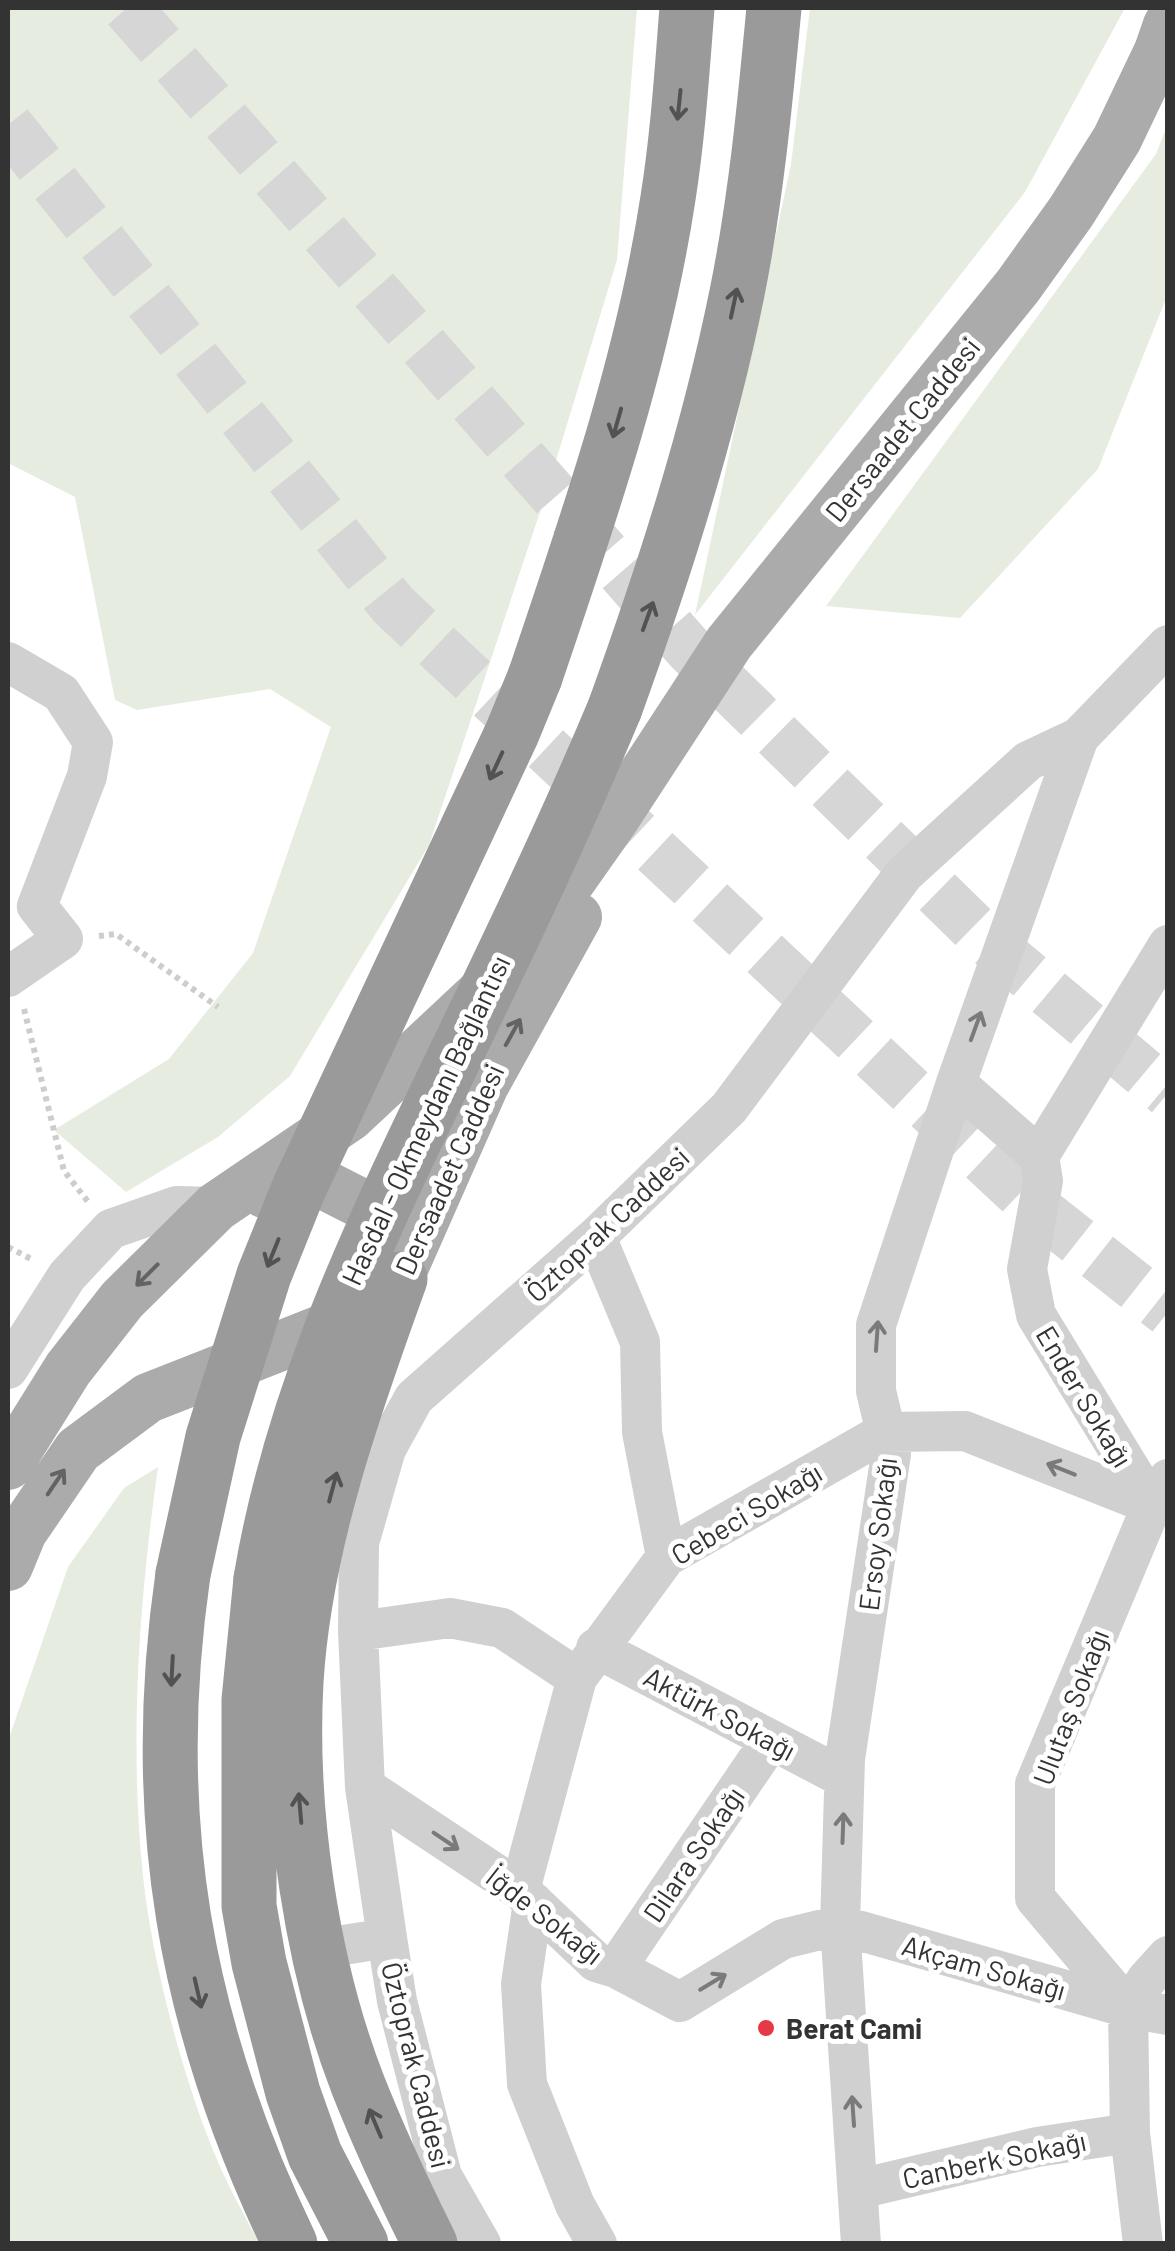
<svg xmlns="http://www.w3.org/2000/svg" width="1175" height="2251" viewBox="0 0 1175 2251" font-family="Barlow,sans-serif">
	<rect width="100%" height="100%" fill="#fff"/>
	<path fill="#e6ecdf" d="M8,8H637L617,260L544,500L429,845L290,1076L218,1137L126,1192L54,1130L169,1059L253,953L331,727L270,689L137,710L115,700L75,497L8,463Z
		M810,8H1125L1025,192L695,615L791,164Z
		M1167,126V296L1098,469L960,618L826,606L1156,154Z
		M158,1467C139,1601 129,1741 143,1876C152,1962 184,2083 218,2162C230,2190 245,2216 259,2243H8V1741L68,1567L124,1488Z"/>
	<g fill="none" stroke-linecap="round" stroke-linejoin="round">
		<path stroke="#d6d6d6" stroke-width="50" stroke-dasharray="50 25" stroke-linecap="butt" d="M127,8L690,650L985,939L1168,1093
			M8,125L393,605L1030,1203L1168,1312"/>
		<path stroke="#cdcdcd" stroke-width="6" stroke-dasharray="5 5" stroke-linecap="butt" d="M99,936L116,934L218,1007
			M24,1009L64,1171L89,1203
			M8,1247L33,1260"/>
		<path stroke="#d0d0d0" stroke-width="40" d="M8,662L61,693L93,742L87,776L37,906L63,939L8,977
			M956,1083L1039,1156L1043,1181L1027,1269L1036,1315L1152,1505
			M1039,1156L1168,945
			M596,1237L640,1342L642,1432L666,1557
			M8,1369L67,1276L111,1229L177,1206L216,1207
			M358,1631L450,1618L502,1628L577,1678
			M596,1648L844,1778
			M365,1787L520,1890L596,1962L616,1968L680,2002L783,1939L840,1925L1128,2008L1168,2015
			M520,1890L577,1678L666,1557L885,1432L965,1431L1152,1505
			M533,1902L521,1984L527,2084L575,2205L597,2244
			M387,1938L397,2001L442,2176L481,2244
			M319,1949L387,1938L365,1787L358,1631L359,1543L386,1449L414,1398L596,1237L729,1108L904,874L1028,761L1079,737L1168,645
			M616,1968L771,1740
			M1128,2008L1147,1979L1168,1956
			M859,2189L1037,2147L1130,2133
			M861,2244L840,1925L845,1759L891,1454L876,1391V1325L956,1083L1079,737
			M1143,2244L1130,2133L1128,2008L1035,1898V1784L1152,1505L1168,1479"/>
		<path stroke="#ababab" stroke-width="50" d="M264,1193L321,1183L370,1208L399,1251
			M8,1465L68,1369L122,1300L216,1207L350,1116L490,985L531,937L614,819L729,643L1018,286L1071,212L1117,139L1159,51L1168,25
			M8,1566L22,1532L78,1450L148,1398L372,1310L390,1298L484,1085L577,917"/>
		<path stroke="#9a9a9a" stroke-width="55" d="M535,677C588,520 643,362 668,198C678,135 682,71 687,8
			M615,708C664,572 708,436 737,293C756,199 765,103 774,8
			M400,1279C354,1406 304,1546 296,1682C289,1811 311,1964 358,2085C379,2138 404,2192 430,2244
			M183,1574C148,1816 184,2024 290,2244
			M261,1579L249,1700V1906L259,1963L293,2093L315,2155L361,2244"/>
		<path stroke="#9a9a9a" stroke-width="55" d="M183,1574L213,1437L264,1275L299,1188L512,733L535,677
			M261,1579C289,1411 359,1254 433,1102C496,971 559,842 615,708"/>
	</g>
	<defs><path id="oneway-shaft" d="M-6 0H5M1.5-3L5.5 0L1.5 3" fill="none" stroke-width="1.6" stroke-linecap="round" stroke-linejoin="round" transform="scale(2.5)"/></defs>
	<g stroke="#525252">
		<use href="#oneway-shaft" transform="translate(679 105) rotate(96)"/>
		<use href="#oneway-shaft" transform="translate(734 303) rotate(-78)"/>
		<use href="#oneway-shaft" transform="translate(617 423) rotate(106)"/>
		<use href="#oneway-shaft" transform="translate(648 616) rotate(-70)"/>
		<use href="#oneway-shaft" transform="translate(496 766) rotate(115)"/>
		<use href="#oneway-shaft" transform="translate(273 1253) rotate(112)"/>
		<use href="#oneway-shaft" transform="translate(333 1487) rotate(-75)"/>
		<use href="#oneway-shaft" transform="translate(172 1671) rotate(93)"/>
		<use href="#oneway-shaft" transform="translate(300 1808) rotate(-95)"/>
		<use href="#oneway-shaft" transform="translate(198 1993) rotate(77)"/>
		<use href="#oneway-shaft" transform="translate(375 2123) rotate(-113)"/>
	</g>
	<g stroke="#7a7a7a">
		<use href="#oneway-shaft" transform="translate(976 1026) rotate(-70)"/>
		<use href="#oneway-shaft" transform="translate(877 1336) rotate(-86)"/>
		<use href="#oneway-shaft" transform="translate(1061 1469) rotate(-158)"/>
		<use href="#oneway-shaft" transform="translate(843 1828) rotate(-88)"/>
		<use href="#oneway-shaft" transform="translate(446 1841) rotate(34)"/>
		<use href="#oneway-shaft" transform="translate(713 1982) rotate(-31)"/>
		<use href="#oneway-shaft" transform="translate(853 2111) rotate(-94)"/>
	</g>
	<g stroke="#636363">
		<use href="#oneway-shaft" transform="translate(513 1032) rotate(-61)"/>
		<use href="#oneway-shaft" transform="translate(147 1275) rotate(135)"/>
		<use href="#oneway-shaft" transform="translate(56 1482) rotate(-56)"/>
	</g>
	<circle fill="#e63946" stroke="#fff" stroke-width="4" cx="766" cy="2028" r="10"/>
	<g text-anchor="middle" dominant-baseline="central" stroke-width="10" stroke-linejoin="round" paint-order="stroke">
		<g font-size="28" fill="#333" stroke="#fff">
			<text transform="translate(902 429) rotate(-51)">Dersaadet Caddesi</text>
			<text transform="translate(425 1120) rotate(-65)">Hasdal - Okmeydanı Bağlantısı</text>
			<text transform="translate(449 1169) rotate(-66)">Dersaadet Caddesi</text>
			<text transform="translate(607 1224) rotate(-43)">Öztoprak Caddesi</text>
			<text transform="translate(1085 1396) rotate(59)">Ender Sokağı</text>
			<text transform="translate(746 1513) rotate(-31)">Cebeci Sokağı</text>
			<text transform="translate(877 1534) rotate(-83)">Ersoy Sokağı</text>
			<text transform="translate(1070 1707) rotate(-69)">Ulutaş Sokağı</text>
			<text transform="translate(720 1713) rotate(28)">Aktürk Sokağı</text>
			<text transform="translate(693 1854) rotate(-56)">Dilara Sokağı</text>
			<text transform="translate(545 1915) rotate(38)">İğde Sokağı</text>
			<text transform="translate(984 1967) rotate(16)">Akçam Sokağı</text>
			<text transform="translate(417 2065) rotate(76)">Öztoprak Caddesi</text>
			<text transform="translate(994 2159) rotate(-12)">Canberk Sokağı</text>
		</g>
		<g font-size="28" font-weight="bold" fill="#333" stroke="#fff" text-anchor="start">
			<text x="786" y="2028">Berat Cami</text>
		</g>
	</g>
	<rect width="1175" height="2251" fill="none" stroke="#333333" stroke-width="20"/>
</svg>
